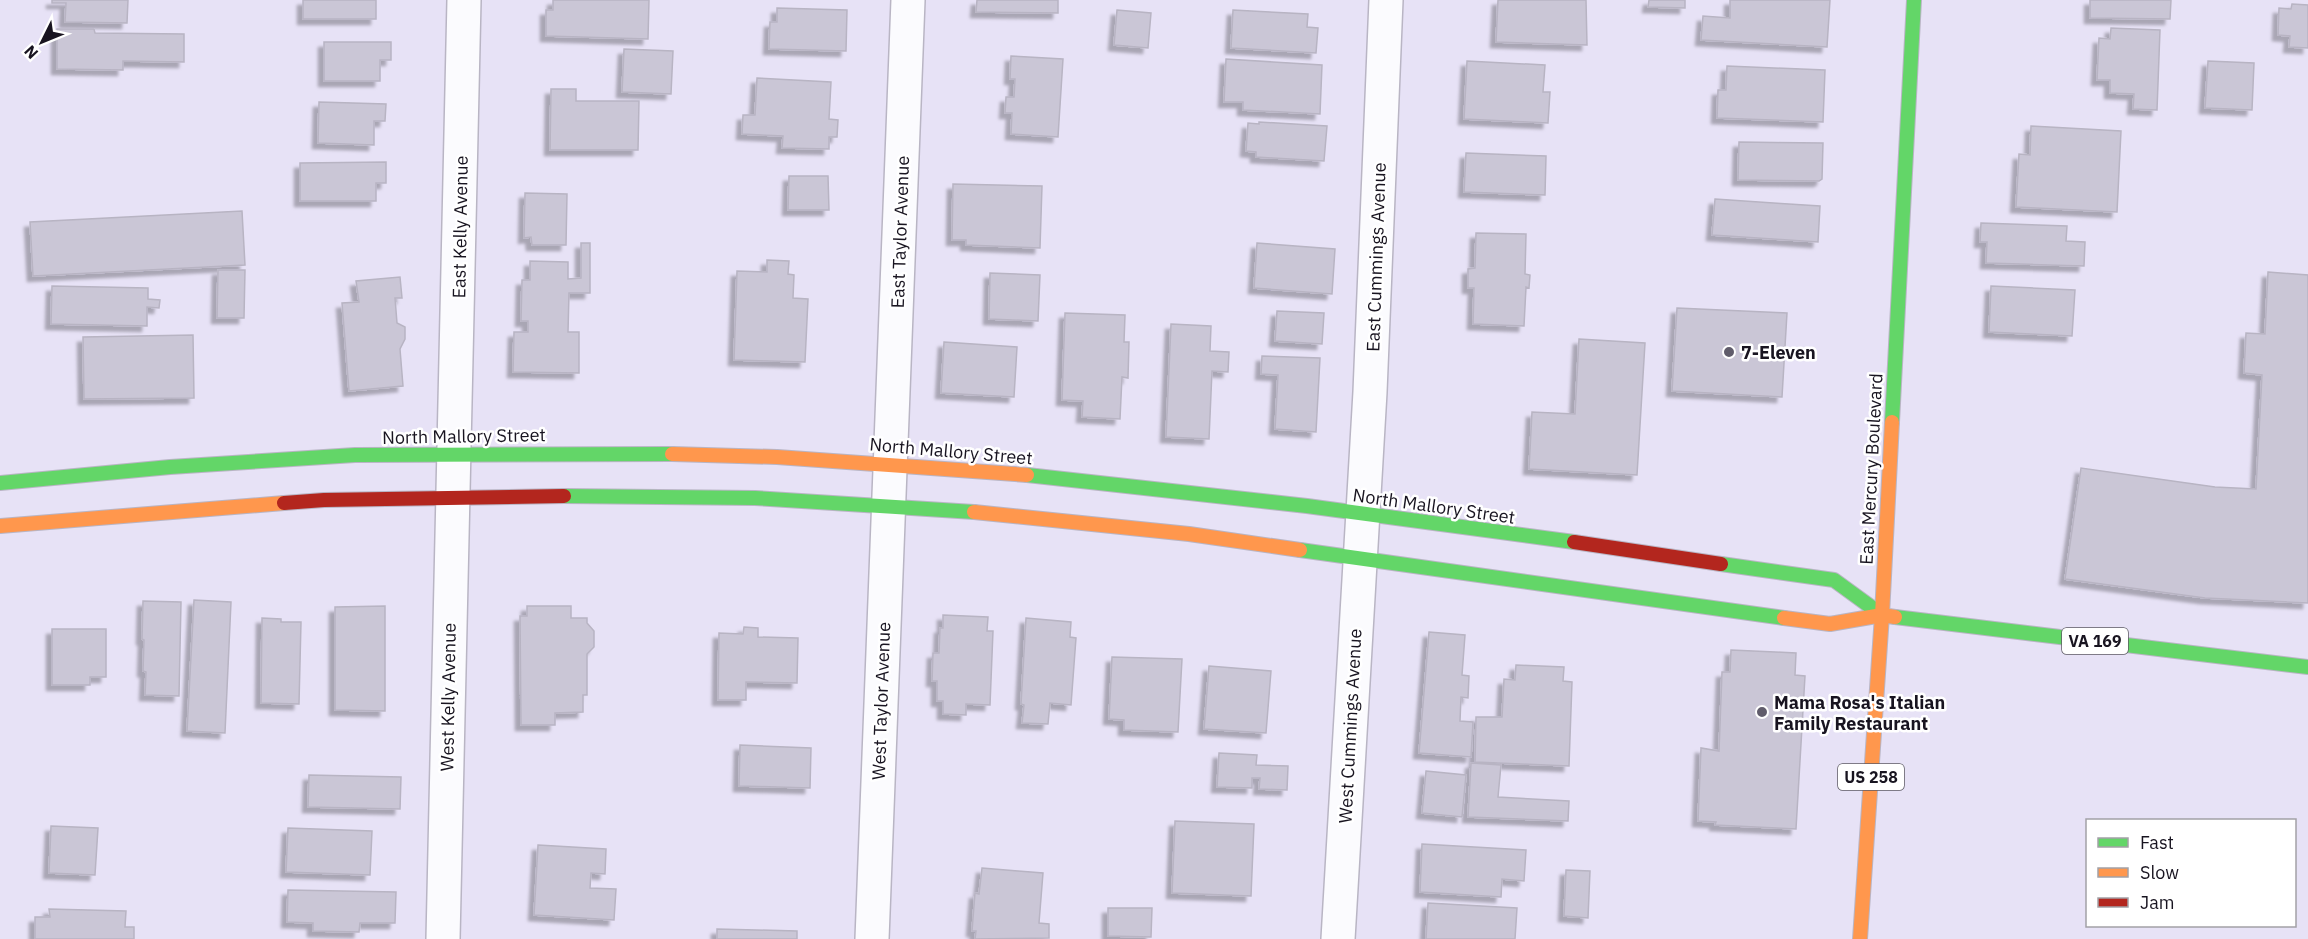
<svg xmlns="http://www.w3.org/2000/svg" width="2308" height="939" viewBox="0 0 2308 939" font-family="'IBM Plex Sans',sans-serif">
	<defs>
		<filter id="shadow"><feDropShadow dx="-5.5" dy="5.5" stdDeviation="1.5" flood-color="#0004"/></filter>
	</defs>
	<rect width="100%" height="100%" fill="#e7e2f6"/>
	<path fill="#cac6d6" stroke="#b8b4c3" stroke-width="1.5" filter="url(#shadow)" d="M52,0H128L127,23L65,22L66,3H52Z
		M303,0H376V19H303Z
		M553,0H649L648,39L546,36V10H553Z
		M977,0H1058V13L976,12Z
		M1498,0H1586L1587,45L1496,42Z
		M1649,0H1685V8L1648,7Z
		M1730,0H1830L1827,47L1701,40L1703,16L1730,18Z
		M2090,0H2171L2170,19L2090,18Z
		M2292,4L2308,5V48L2289,47L2290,36L2278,35L2279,8L2291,9Z
		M777,8L847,10L846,51L769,49L770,22H777Z
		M1117,10L1151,13L1148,48L1114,45Z
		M1233,10L1308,14L1307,27L1318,28L1316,53L1231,48Z
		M2111,28L2160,30L2157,110L2133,109L2134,94L2110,93V80H2097L2099,38L2110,39Z
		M57,29H94L95,33L184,34V62L123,61V70L57,69Z
		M324,42H391V60H380V81H324Z
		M624,49L673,51L671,94L622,92Z
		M1011,56L1063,59L1058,137L1011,134L1012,113H1005L1006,97H1014L1015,79H1010Z
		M1226,59L1322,65L1320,114L1243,110V102H1224Z
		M1467,61L1545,65L1543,92H1550L1548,123L1464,119Z
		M2208,61L2254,63L2252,110L2205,108Z
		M1727,66L1825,70L1823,122L1717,118L1718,90H1726Z
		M757,78L831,82L829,119L838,120L837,137H829V149L782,148L783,136L742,134L743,115H755Z
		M551,89H576V101H639L638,150H550Z
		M319,102L386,104L385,121H374V145L318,143Z
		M1259,122L1327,126L1324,161L1256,157V152L1246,151L1248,123L1259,124Z
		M2031,126L2121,131L2117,212L2016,207L2019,154L2030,155Z
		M1739,142L1823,143L1822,179L1819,181L1738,180Z
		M1466,153L1546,156L1545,195L1464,192Z
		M386,162V183H376V201H300V163Z
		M789,176H828L829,210H788Z
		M953,184L1042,186L1040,248L966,245V240H952Z
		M525,193L567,194L566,245H532L531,237L524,238Z
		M1715,199L1820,206L1818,242L1712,235Z
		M242,211L245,265L33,276L30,222Z
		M1981,223L2067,226L2066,241L2085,242L2084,266L1986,263L1987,242H1980Z
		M1476,233L1526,234L1525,274L1530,275L1529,288L1526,287L1524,326L1473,324L1474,288H1468V269L1475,268Z
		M581,243H590V293H569L568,332H579V373L513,372L514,332H528V321H521L522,280H530V261L568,262V279L581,278Z
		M1257,243L1335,249L1332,294L1254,288Z
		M767,260L789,261L788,274L794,275L793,298L808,299L805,362L734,360L737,271L767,272Z
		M218,270H245L244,318H217Z
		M2268,272L2308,275V603L2205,598L2065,579L2081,468L2215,487L2256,489L2262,375L2244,373L2246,333L2265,334Z
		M990,273L1040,275L1038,321L989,319Z
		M400,277L402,298H395L397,323L405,327V339L400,349L403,386L349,391L342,303L359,302L356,281Z
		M52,286L148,288V299L160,300L159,308L147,307V326L51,324Z
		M1991,286L2075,290L2072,336L1989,332Z
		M1677,308L1787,313L1782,397L1672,391Z
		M1277,311L1324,313L1322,344L1275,341Z
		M1065,313L1125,315L1124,342H1129L1128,378L1122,377L1120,419L1082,417L1083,401L1062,400Z
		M1171,324L1211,326L1210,351L1229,352L1228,372L1212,371L1209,439L1166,437Z
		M193,335L194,398L84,399L83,337Z
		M1579,339L1645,343L1637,475L1529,469L1532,412L1575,414Z
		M944,342L1017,347L1014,397L941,393Z
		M1262,356L1320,358L1316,432L1275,429L1278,375L1261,374Z
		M194,600L231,602L225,733L187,731Z
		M143,601L181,602L179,696L145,695L146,672L143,671L144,640L142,639Z
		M385,606V711L335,710V607Z
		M527,606H571V618H587V623L594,631V647L587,654V695H583V712L555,713V725H521L520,616H527Z
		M943,615L988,617L987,631H993L990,705L966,704V715L943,714V701H937V681H932L933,653H939L940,628H943Z
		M262,618L281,619V622H301L299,704L261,703Z
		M1026,618L1071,622L1070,637L1076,638L1071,705L1050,703L1048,724L1022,723L1024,705L1021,704Z
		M744,627L758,628V637L798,638L797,683L746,682V700H718L719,633L743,634Z
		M52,629H106V677H90V685H52Z
		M1429,632L1465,635L1462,675L1469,676L1468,698L1461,697L1460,721L1473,722L1471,757L1419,753Z
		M1731,650L1796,653L1795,675L1805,676L1796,829L1715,825L1716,822L1698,821L1701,748L1719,751L1722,672H1730Z
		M1112,657L1182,659L1178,732L1124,730V720L1109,719Z
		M1516,665L1564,667L1563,681L1572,682L1569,766L1475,762L1476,717H1502L1504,679L1515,680Z
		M1209,666L1271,671L1266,733L1204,729Z
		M740,745L811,748L810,788L739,786Z
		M1219,753L1257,755L1256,765L1288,766L1287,790L1259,789L1260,778H1252V788L1217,787Z
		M1471,763L1501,765L1498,797L1569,801L1568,821L1468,817Z
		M1426,771L1466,775L1462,817L1422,813Z
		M309,775L401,777L400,809L308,807Z
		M1175,821L1254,824L1251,896L1172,893Z
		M51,826L98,828L95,875L49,873Z
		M288,828L372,831L370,875L286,872Z
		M1422,844L1526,850L1524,881L1502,879L1501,897L1420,892Z
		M538,845L606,849L605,874L591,873L590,888L616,889L614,920L534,915Z
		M982,868L1043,873L1039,923L1049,924V938L975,939L976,931H972L975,893L979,894Z
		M1566,870L1590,871L1588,918L1564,916Z
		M288,890L396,892L395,923H360L359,932L313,931V923L287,922Z
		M1428,903L1517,908L1515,939H1426Z
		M1108,908H1152L1151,937L1108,936Z
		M49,909L126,911L125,927H134V939H35V917H50Z
		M717,929L797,931V939H717Z"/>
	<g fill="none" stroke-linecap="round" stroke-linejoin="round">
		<g stroke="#b9b5c4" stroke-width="36">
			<path id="street" d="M443,939L464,0
				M872,939L908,0
				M1338,939L1370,392L1386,0"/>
		</g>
		<g stroke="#b9b5c4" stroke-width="16">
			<path id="fast" d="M1892,422L1914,0
				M1027,475L1307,506L1574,542
				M0,483L170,467L355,455L672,454
				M564,496L755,498L974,512
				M1300,550L1784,618
				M1721,564L1834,580L1882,615
				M1895,617L2308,667"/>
		</g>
		<g stroke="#b9b5c4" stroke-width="16">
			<path id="slow" d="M672,454L777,457L1027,475
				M974,512L1189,534L1300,550
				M0,526L284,503
				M1882,615L1892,422
				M1784,618L1830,624L1882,615
				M1860,939L1882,615L1895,617"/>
		</g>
		<g stroke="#b9b5c4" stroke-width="16">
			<path id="jam" d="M284,503L324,500L564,496
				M1574,542L1721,564"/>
		</g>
		<use href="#street" stroke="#fbfbfe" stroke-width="33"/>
		<use href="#fast" stroke="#63d668" stroke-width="14"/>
		<use href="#slow" stroke="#ff974d" stroke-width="14"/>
		<use href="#jam" stroke="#b3261e" stroke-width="14"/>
	</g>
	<g fill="#605c6b" stroke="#fff" stroke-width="2">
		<circle cx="1729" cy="352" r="6"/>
		<circle cx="1762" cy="712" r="6"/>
	</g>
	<g text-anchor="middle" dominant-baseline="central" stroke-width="5" stroke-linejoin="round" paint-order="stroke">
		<g fill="#fff" stroke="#5d5a63" stroke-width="1.5">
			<rect x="2062" y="628" width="66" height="26" rx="4.5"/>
			<rect x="1838" y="764" width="66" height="26" rx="4.5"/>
		</g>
		<g font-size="16" font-weight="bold" fill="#181420">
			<text x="2095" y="641">VA 169</text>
			<text x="1871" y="777">US 258</text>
		</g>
		<g font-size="18" fill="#181420" stroke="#fff">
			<text transform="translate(460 227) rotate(-89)">East Kelly Avenue</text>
			<text transform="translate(900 232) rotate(-88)">East Taylor Avenue</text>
			<text transform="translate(1376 257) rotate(-88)">East Cummings Avenue</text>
			<text transform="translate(464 436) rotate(-1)">North Mallory Street</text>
			<text transform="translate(951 451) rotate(5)">North Mallory Street</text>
			<text transform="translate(1871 469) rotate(-87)">East Mercury Boulevard</text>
			<text transform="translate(1434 506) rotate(8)">North Mallory Street</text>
			<text transform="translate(448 697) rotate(-89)">West Kelly Avenue</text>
			<text transform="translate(881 701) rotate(-88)">West Taylor Avenue</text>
			<text transform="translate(1350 726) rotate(-87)">West Cummings Avenue</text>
		</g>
		<g font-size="18" font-weight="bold" fill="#181420" stroke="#fff" text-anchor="start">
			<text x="1741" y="352">7-Eleven</text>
			<text x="1774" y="702">Mama Rosa's Italian<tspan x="1774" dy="21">Family Restaurant</tspan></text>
		</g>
	</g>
	<rect x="2086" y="819" width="210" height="108" fill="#ffffff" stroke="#a3a1a6" stroke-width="1.5"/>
	<rect x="2098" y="838" width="30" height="9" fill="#63d668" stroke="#a3a1a6" stroke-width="1.5"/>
	<text x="2140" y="849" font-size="18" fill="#181420">Fast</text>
	<rect x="2098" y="868" width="30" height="9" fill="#ff974d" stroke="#a3a1a6" stroke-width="1.5"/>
	<text x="2140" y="879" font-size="18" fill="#181420">Slow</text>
	<rect x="2098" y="898" width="30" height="9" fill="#b3261e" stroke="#a3a1a6" stroke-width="1.5"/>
	<text x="2140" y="909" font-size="18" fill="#181420">Jam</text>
	<g transform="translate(42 42) rotate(227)" stroke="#ffffff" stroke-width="4.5" paint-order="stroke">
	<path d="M0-4.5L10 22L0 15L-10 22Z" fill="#181420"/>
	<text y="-9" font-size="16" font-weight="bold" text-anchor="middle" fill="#181420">N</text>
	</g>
</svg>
